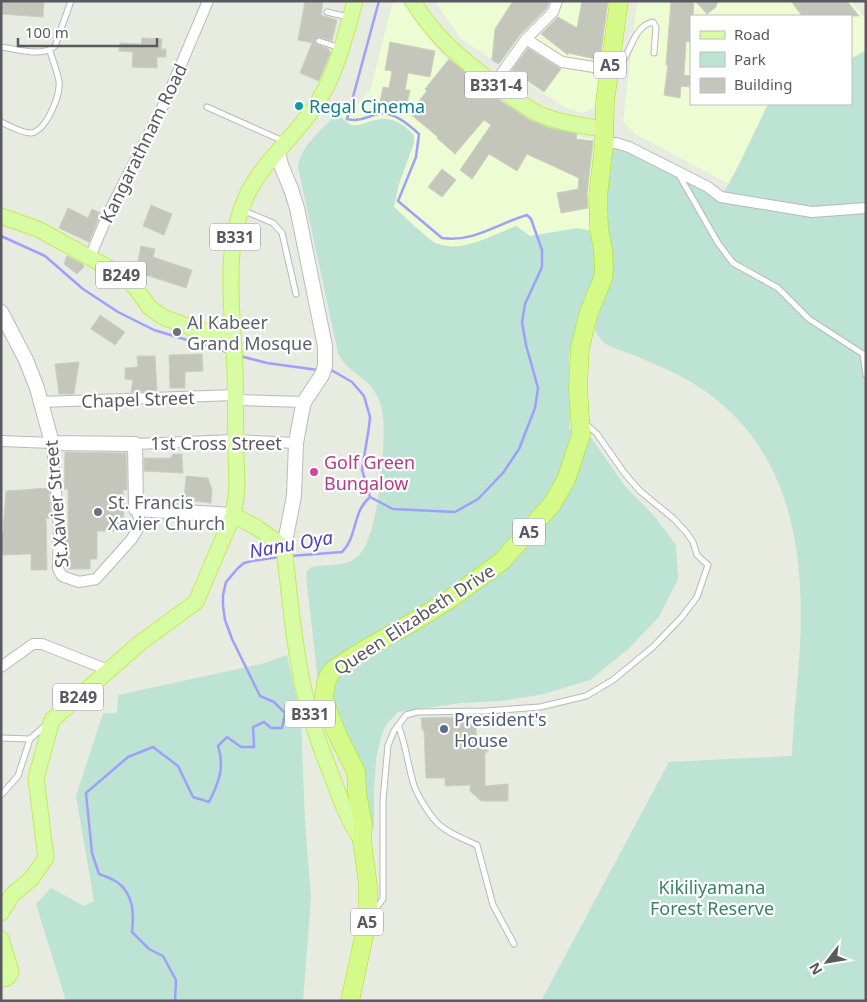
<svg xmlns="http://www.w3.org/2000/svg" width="867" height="1002" viewBox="0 0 867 1002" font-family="'Noto Sans',sans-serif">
	<rect width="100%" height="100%" fill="#e7ebe0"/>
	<path fill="#eefcd4" d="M396,1H400L439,51L462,73L487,92L537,125L566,134L592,139L591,231L578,228L530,236L516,226L474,243L452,248L436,244L394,207L399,184L383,118L360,125H351L341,116H335L358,103L370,91L392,5Z
		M435,1H615L598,106L582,113L566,108L461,39Z
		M639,1H851L866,19V50L851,59V16H691V104H768L729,184L635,134L623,121L636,10Z"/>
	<path fill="#bce3d3" d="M866,50V1001H541L669,762L792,756C793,719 798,683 800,646C805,542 788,442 693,383C673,371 652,363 631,354C623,351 614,349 606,344C601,341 598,335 595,330L610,243L605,206L612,148L617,147L723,194L740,163L768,104H851V59Z
		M335,116C343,116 345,123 352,125C357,126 363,124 368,122C388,115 400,120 414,135V143L399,184L394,207C403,215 428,241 438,244C463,253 493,235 516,226L530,236L578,228L591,231L597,263L595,276L574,332L569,356V395L571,410L569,429L589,435L625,486L655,517L676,545L678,579L659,617L628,649L590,680L544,694L501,701L461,703L398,712L386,725L381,737L376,759L374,793V830L318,681L306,576L307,571L310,568C326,562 344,569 358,556C379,537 386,445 383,416C382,408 380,400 376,394C367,376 347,373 338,353L298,167C300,147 322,129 335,116Z
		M287,655L301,717L305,823L311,897L303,1001H66L36,904L51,888L84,906L94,901L76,796L103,713H117L118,695L265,663Z"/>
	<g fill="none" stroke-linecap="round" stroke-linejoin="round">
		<path stroke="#a09ffc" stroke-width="2.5" d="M1,236L45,256L83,289L118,312L154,330L230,353
			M240,356L267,363L318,370
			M328,371H333L352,382L364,396L370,417L369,427L362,470L370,497
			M370,497L393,509L455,512L478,499L503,473L519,449L535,408L538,388L526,345L522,322L525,304L542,267V250L531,219L527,215C499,223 473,243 442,238L398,201L416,157L419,134C408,124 393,111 378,114C366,117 359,122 347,119L379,1
			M290,556L342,552C358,536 352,512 370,497
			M175,1001L176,980L163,956L149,949L132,932C134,914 134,894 117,882C112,879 105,876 99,874L92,853L86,793L128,757L153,747L178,766L193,797L209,802C219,782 225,767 218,746L227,737L241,747H254L253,727L264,722L271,728H282L285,713L274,702L260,696L232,639L225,620L223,606V595L226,582L238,568L244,563L252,561L279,557"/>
	</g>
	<path fill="#c4c6bc" stroke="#cbd0bf" d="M1,1H44L43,17L1,14Z
		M305,1H323L321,15L337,20L332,41L319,37L315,40L316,44L329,49V51L331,52L319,81L300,73L312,43L298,40Z
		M513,1H548L549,3L547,8L520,35L499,64L492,60L495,29Z
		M582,1H608L600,60L568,53V55L541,34L558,17L577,28Z
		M671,1H694L693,16H691L690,42L686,41L684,75L690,76L689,87L681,86L680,98L664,95L668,65H666Z
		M695,1H718L716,7L707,14Z
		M791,1H847L859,16H802Z
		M142,38L162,39L161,49H166V57H157V68L132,67L133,52L119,51L120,43L141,44Z
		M390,42L435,51L430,77L408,73L405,90H410L406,108L380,103L383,87L389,88L392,71L385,70Z
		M528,48L561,69L544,92L512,70Z
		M449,59L501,101L530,120L549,128L577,134L576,139L593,141L587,195L588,208L561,213L557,193L578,189L579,178L527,154L517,171L489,154L472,179L460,170L491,125L484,120L455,154L437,138L438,137L409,113L427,91L425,89Z
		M442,169L456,180L442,197L428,187Z
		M151,205L172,214L164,235L143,226Z
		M68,208L88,218L92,209L101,213L89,242L59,228Z
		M141,246L155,249L153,257L192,270L186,288L149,276L134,274L127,268L128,264L137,266Z
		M67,256L83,264L84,267L77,274L64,264Z
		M100,315L125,332L115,345L91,329Z
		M202,354L203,371L185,372V388H170L169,355Z
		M137,356H155L157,391L131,392L133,380L125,379V368L138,367Z
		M79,362L74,394H59L55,364Z
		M65,452L126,453L127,490H123L124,531H97V559H90V569H67L66,537H68V489H64Z
		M173,454H182L183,473L144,471V458H171Z
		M186,476L208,478L212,490L211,503L184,500Z
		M49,488L51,518H46L47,570H31V554L1,555V532H3L6,491Z
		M462,717V722H476V745H487L488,752H485V786L508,784V801H481L470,791V785L445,786V778H426L424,730H422L421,718Z"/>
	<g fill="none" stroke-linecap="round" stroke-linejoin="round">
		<g stroke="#b9b8bf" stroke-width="7">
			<path id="lane" d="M327,12L348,17
				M319,41L340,48
				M1,47C17,49 42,58 55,46L71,1
				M615,68C632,58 631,26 653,22L656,27L654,53
				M207,107L283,141
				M1,122C10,126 21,133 31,133C46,131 61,95 59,81C57,71 53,61 50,51
				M679,175L718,243L733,263L778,288L809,319L863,354L866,375
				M242,210L273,223L282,233L296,294
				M398,725C406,744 407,762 413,782C416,794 432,820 442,827C452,835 466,840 477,845L493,905L514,944
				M1,738L30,739
				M1,795L18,776L30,739L46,725
				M373,912L383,899V800L388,745L394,731L406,715L417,712L486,711L540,707L586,696L613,680L653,647L681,618L697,597L708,565L697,555L693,542L686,532L674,519L640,491L625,474L597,434L586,424"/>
		</g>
		<g stroke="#b9b8bf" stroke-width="12">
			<path id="street" d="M526,39L553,12L557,1
				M494,84L526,39L562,62L594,67L609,72
				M604,144L616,143L629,147L708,187L721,197L812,212L866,208
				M90,257L109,212L166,100L208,1
				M235,400L304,402
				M41,402L235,395
				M1,441L52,443L59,529L58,569L62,576L79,582L96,579L131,540L141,524L136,509
				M135,444L235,440L296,443
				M1,667L33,644H42L108,670"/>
		</g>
		<g stroke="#bbb9c2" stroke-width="16">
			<path id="secondary" d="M278,152L281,165L291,189L297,208L325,346V366L322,375L304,402L301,415L296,443L294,496L284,547
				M1,312L26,360L37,388L52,443L135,444L136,509L233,515"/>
		</g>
		<g stroke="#c0ed58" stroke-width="17">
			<path id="primary" d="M413,1C433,36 464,61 496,85C510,96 525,107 541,115C561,123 583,126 605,129
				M1,216L38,229L120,274L135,287L150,308L163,317L201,331L233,333
				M233,515L256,527L284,547C290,598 294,649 306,699C312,727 323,753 333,779C341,801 349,822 362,841
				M1,913L12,895L31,879L46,858L36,778L52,720L140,643L196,602L233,515L236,497L237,482C235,444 236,406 235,369C233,312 222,250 246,197C263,160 298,135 319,100C337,71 346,34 355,1
				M1,939L11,972L7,978L1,979"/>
		</g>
		<g stroke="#aae506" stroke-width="19">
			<path id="highway" d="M350,1001L368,918V885L362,841L363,825L357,792L356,772L338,736L329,714L324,697L326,683L329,675L334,669L362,651L420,618L453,597L502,561L552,504L566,480L581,435L578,387L580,348L588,315L603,278L604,269L603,250L599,229L598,196L604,144L605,102L619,1"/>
		</g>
		<use href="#lane" stroke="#fff" stroke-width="5"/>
		<use href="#street" stroke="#fff" stroke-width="10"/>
		<use href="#secondary" stroke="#fff" stroke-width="14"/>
		<use href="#primary" stroke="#d8fca4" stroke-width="15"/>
		<use href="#highway" stroke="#d5fa89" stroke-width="18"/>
	</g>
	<circle fill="#0f9aa8" stroke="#fff" stroke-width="2" cx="299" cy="106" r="5"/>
	<g fill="#6b7280" stroke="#fff" stroke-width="2">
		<circle cx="177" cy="332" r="5"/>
		<circle cx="98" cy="512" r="5"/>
	</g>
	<circle fill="#d1479c" stroke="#fff" stroke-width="2" cx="314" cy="472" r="5"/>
	<circle fill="#5c6f8a" stroke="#fff" stroke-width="2" cx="444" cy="729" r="5"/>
	<g text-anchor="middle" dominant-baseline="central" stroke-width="4.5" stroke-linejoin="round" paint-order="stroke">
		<g fill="#fff" stroke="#8c8b90" stroke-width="1">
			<rect x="594" y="51.5" width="32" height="27" rx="4"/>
			<rect x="465" y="71.5" width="62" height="27" rx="4"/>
			<rect x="210" y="223.5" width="50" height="27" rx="4"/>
			<rect x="96" y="261.5" width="50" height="27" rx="4"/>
			<rect x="513" y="518.5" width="32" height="27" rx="4"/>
			<rect x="53" y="683.5" width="50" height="27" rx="4"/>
			<rect x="285" y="700.5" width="50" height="27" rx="4"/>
			<rect x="351" y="908.5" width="32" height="27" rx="4"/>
		</g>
		<g font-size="16" font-weight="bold" fill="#5a5961">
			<text x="610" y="65">A5</text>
			<text x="496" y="85">B331-4</text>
			<text x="235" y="237">B331</text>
			<text x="121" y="275">B249</text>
			<text x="529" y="532">A5</text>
			<text x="78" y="697">B249</text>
			<text x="310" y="714">B331</text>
			<text x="367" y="922">A5</text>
		</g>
		<g font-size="18" fill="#0d838f" stroke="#fff" text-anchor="start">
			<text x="309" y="106">Regal Cinema</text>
		</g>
		<g font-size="18" fill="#5a5961" stroke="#fff">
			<text transform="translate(143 143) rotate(-64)">Kangarathnam Road</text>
			<text transform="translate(138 399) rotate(-2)">Chapel Street</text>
			<text x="216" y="443">1st Cross Street</text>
			<text transform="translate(56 504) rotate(-95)">St.Xavier Street</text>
			<text transform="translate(414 619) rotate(-33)">Queen Elizabeth Drive</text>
		</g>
		<g font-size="18" fill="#5b616d" stroke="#fff" text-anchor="start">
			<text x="187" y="322">Al Kabeer<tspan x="187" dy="21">Grand Mosque</tspan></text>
			<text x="108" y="502">St. Francis<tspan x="108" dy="21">Xavier Church</tspan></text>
		</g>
		<g font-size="18" fill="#b23c85" stroke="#fff" text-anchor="start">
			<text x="324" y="462">Golf Green<tspan x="324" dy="21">Bungalow</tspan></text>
		</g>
		<g font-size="18" fill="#4e5e75" stroke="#fff" text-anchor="start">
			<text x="454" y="719">President's<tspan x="454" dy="21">House</tspan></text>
		</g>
		<g font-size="18" fill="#368266" stroke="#fff">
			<text x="712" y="887">Kikiliyamana<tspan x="712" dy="21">Forest Reserve</tspan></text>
		</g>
		<g font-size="19" font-style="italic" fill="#4e43be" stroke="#fff">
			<text transform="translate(291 544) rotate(-10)">Nanu Oya</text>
		</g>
	</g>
	<rect width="867" height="1002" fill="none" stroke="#5a5961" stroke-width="5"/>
	<rect x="690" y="15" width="162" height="90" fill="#ffffff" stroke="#bdbdc0"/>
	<rect x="700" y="31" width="25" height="8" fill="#d8fca4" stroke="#bdbdc0"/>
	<text x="734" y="40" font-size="15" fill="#5a5961">Road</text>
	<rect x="700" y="52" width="25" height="15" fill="#bce3d3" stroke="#bdbdc0"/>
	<text x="734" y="65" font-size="15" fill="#5a5961">Park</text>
	<rect x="700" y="78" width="25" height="15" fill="#c4c6bc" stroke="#bdbdc0"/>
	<text x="734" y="90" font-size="15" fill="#5a5961">Building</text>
	<g transform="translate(827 962) rotate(239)" stroke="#ffffff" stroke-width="4" paint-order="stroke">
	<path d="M0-4L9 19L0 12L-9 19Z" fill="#5a5961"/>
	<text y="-8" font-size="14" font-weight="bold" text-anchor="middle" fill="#5a5961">N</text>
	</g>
	<path d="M18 38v8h139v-8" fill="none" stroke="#5a5961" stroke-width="2.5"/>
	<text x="25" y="38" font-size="15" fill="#5a5961" stroke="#ffffff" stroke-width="4" paint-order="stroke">100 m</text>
</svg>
